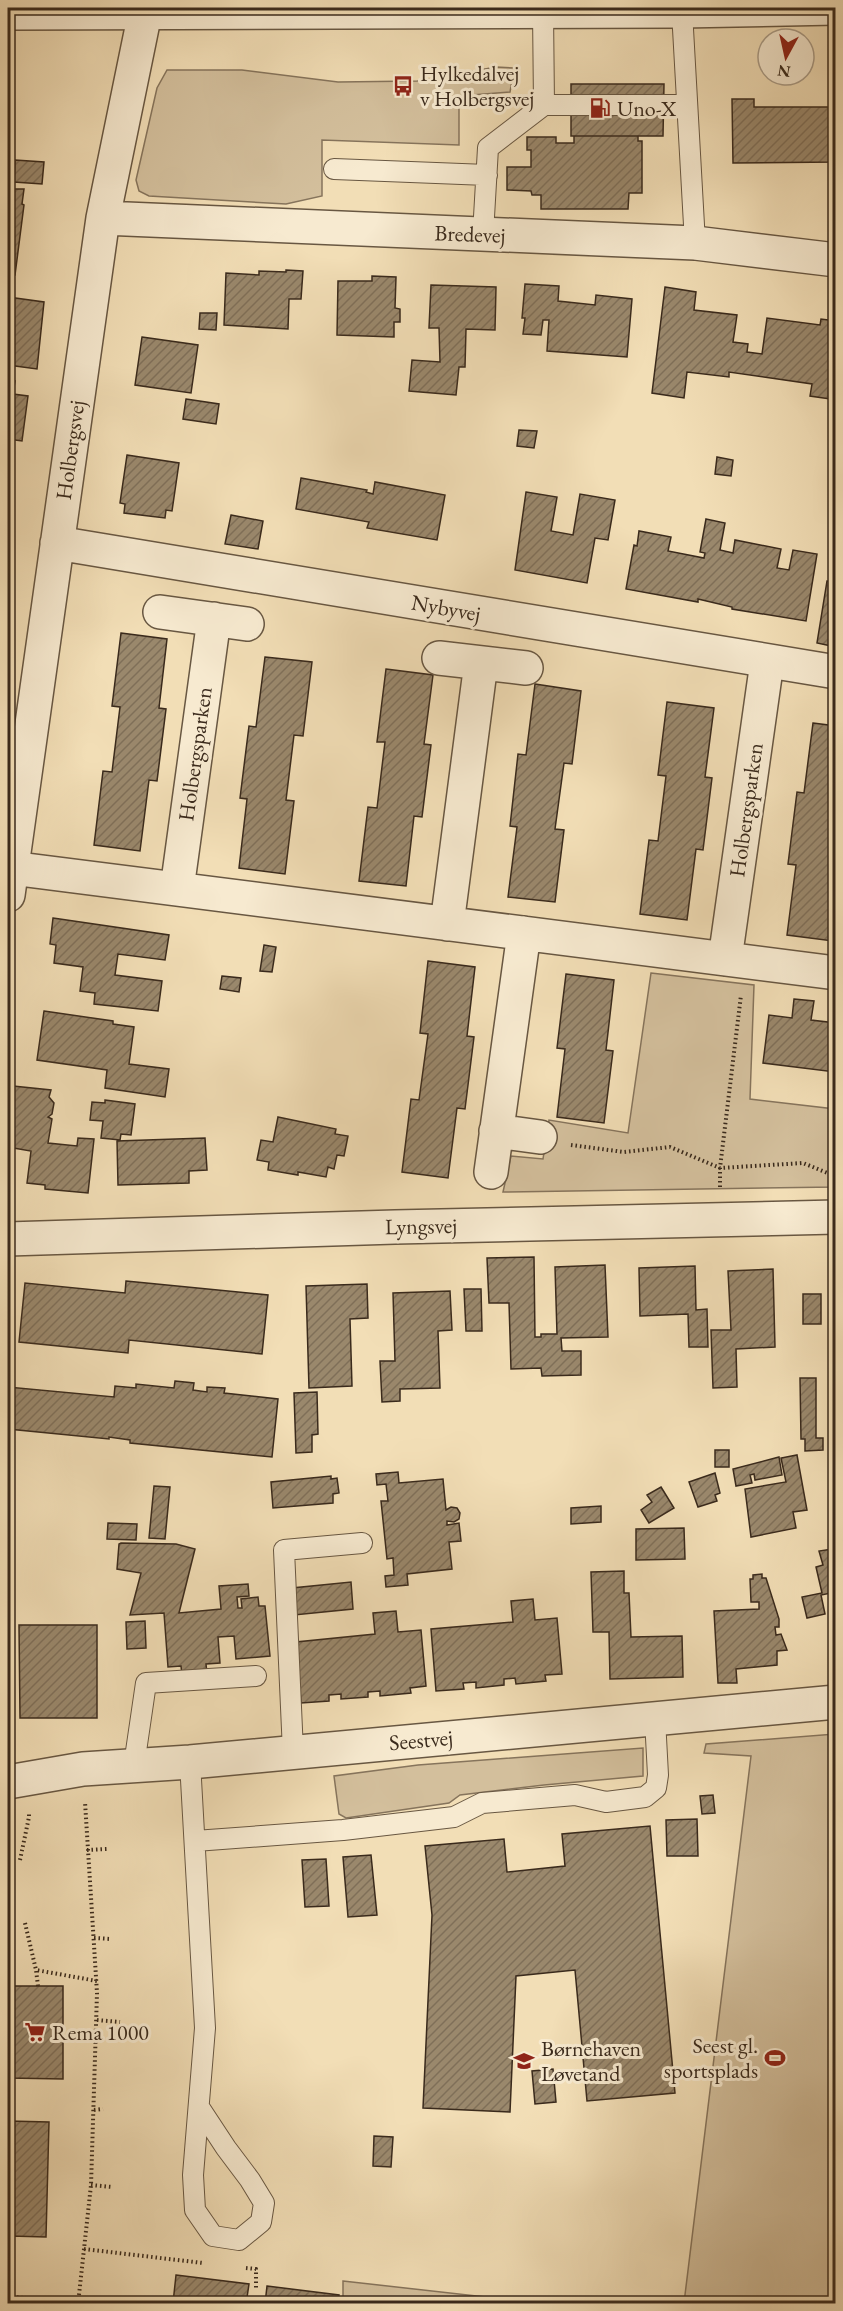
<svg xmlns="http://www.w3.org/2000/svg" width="843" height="2311" viewBox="0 0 843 2311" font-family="'EB Garamond',serif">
	<defs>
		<pattern id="building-hatch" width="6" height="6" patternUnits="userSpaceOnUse" patternTransform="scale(1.5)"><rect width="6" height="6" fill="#9a886c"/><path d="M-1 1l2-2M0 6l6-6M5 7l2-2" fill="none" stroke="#7f6f58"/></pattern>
	</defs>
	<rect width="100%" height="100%" fill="#f2deb6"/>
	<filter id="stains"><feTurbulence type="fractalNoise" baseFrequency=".00333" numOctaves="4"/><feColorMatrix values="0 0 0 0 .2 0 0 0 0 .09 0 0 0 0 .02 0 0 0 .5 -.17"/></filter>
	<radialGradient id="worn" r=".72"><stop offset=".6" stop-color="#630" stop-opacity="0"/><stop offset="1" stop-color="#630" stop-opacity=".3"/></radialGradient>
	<path fill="#d3bf9c" stroke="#86745c" stroke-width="1.5" d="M496,67L514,68L510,92L459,96V145L322,140V196L286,204L149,196L139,191L136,180L157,88L167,70H242L338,82L417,81Z
		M651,973L754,985L750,1099L835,1109V1187L503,1192L511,1156L543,1159L549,1120L628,1133Z
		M835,1734V2303H684L751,1756L704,1753L706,1744Z
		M643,1748V1776L544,1785L460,1795L449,1803L346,1818L339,1814L334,1776L418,1765Z
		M343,2281L539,2303L435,2304L389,2298L387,2303H343Z"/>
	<path fill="url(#building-hatch)" stroke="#3a2a1c" stroke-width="1.5" d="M571,84H664L663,136H571Z
		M732,99H754V107H836V162L733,163Z
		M574,136H638V141H642V193H629L628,209H541V195H532L531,191L507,190V167H531V150H527V137H556V143H574Z
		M15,160L44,162L42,184L14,182Z
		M8,189H24L22,204L24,205L15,275H8Z
		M286,270L303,271L301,299H289L288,329L224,325L226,273L259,275V271L286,272Z
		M372,276L396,277L395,308L400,309V322H394V337L337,335L338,281H372Z
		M525,284L559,286L558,301L595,305L596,295L632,299L627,357L547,351L549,320H543L541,335L523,334L525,318H522Z
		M431,285L496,287L495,330L466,329L465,367H459L456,395L409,391L412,360L440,362L439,328H429Z
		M665,287L696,292L694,310L737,315L733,342L748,344L747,352L762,354L767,318L820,325L821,319L836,321V355L830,399L810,396L812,384L729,372V377L687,372L684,398L652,393Z
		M8,297L44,302L37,369L8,365Z
		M200,313H217L216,330L199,329Z
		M142,337L198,345L191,393L135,385Z
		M8,380L15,381L13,394L28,396L22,441L8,439Z
		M186,399L219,404L216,424L183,419Z
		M519,430L537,431L534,448L517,446Z
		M127,455L179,463L172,511L166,510L165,518L124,513L125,504L120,503Z
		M717,457L733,460L731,476L715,474Z
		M301,478L367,490L366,492L373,494L375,482L445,495L437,540L367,528L369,522L296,509Z
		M526,492L557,497L551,531L573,535L580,494L615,500L608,540L595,538L587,583L515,570Z
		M231,515L263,521L258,549L225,544Z
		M706,519L725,523L720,550L733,553L735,540L781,549L777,568L789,570L793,550L817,554L806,621L732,609V607L698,599V602L626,589L634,545L637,546L639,531L671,537L668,551L704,558L705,553L700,552Z
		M827,581L836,582V647L817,643Z
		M121,633L167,639L159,708L166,709L157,781L149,780L140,851L94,845L103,771L112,772L120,707L112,706Z
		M265,657L312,662L303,736L294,735L286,800L294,801L285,874L239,868L247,799L240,798L249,726L256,727Z
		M386,669L433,675L424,744L431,745L422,817L414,816L406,886L359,881L368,807L377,808L385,742H377Z
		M535,684L581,691L572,764L564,763L555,829L564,830L555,902L508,897L517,827L510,826L518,754L526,755Z
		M667,702L714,708L705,777L712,778L703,850L696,849L687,920L640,914L649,840L658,841L666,776L658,775Z
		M813,723L836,726V923L833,941L787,935L796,865L788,864L797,792L804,793Z
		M53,918L169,935L165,960L118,954L115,975L162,981L158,1011L94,1004L95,993L80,991L83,967L54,963L56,945L50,944Z
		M264,945L276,947L272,972L260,971Z
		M428,961L475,967L467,1036L474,1037L465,1109L457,1108L448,1178L402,1172L411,1099L419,1100L428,1034L420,1033Z
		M566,974L614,980L606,1050L613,1051L604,1123L557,1117L565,1049L557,1048Z
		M222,976L241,978L239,992L220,989Z
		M794,999L814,1001L811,1020L836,1023L835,1072L763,1063L769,1015L792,1018Z
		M44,1011L113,1021V1024L134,1027L129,1064L169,1069L165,1097L105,1088L107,1070L37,1060Z
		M13,1086L51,1090L49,1097L54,1103L52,1114L48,1117L52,1119L48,1143L77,1146L78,1138L94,1139L88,1193L45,1189V1185L27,1183L31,1151L8,1147V1118Z
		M105,1100L135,1104L131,1135L121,1134L120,1140L101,1138L103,1121L90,1120L92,1102L105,1103Z
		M278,1117L336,1129L335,1134L348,1136L344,1156L337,1155L334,1169L328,1167L326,1177L298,1172V1175L268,1170L269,1162L257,1160L261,1140L273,1142Z
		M205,1138L207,1170L189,1171V1183L118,1185L117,1141Z
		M831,1249H836V1335L835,1296H831Z
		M534,1257L535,1337H541V1334H557L555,1267L605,1265L608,1337L561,1338L562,1351H581V1375L542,1376L541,1368L511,1369L509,1303H489L487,1258Z
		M695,1266L696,1310L707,1309L708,1347H689L688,1314L640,1316L639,1268Z
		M773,1269L775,1347L736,1349L737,1387L713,1388L711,1330H731L728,1271Z
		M126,1281L268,1295L262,1354L129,1340L128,1353L19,1342L25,1283L125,1293Z
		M367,1284L368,1318L350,1319L352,1386L309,1388L306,1286Z
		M464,1289H481L482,1331H466Z
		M450,1291L452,1330L438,1331L440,1388L400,1389V1401L382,1402L380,1361H395L393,1293Z
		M803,1294H821V1324H803Z
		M800,1378H816V1438H823V1450L805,1451V1439H801Z
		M175,1381L194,1383L193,1390L207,1392V1387L225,1388L224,1393L278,1399L272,1457L130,1443V1440L109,1437V1439L8,1429V1387L114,1397L115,1386L136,1388V1384L174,1388Z
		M317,1392L318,1434L312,1435V1452L296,1453L294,1393Z
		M715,1450H729V1467H715Z
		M797,1455L807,1510L793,1512L796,1528L751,1537L745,1489L786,1482L781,1458Z
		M779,1457L782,1475L755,1480L754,1474L750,1475L752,1483L736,1486L733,1469Z
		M398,1472L399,1483L443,1479L446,1510L451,1507L457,1508L460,1513L459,1519L454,1522L447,1521V1525L459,1523L461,1541L449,1542L452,1569L407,1574L408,1585L386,1587L385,1576L394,1575L393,1558L387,1559L381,1501H388L386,1484L377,1485L376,1474Z
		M715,1473L720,1493L715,1495L717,1501L698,1507L689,1482Z
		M331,1476V1479L337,1478L339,1493L333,1494V1503L273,1508L271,1482Z
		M154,1486L170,1487L165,1539L149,1538Z
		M661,1487L674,1508L649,1523L641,1510L652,1502L647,1495Z
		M601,1506V1522L571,1524V1508Z
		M108,1523L137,1524L136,1540L107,1539Z
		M684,1528L685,1559L636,1560V1529Z
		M121,1543L176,1544L195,1549L179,1613L221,1609L219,1586L248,1584L249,1596L237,1597L238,1608H242L241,1599L258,1597L259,1606H265L270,1656L236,1659L234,1636L218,1637L220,1663L206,1664L207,1674L182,1675L181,1666L168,1667L164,1613L130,1615L141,1573L117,1569L119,1544Z
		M832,1549L836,1567V1592L821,1595L825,1614L807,1618L802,1597L822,1593L816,1567L823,1565L819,1551Z
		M624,1571V1593H629L631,1637L682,1636L683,1677L610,1679L609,1632H593L591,1572Z
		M762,1574V1578H766L779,1619V1627H775L776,1635L781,1634L787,1650L777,1651V1665L736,1669L737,1683H718L714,1611L759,1609V1602H751L750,1579H753V1575Z
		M351,1582L353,1609L294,1615L292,1588Z
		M830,1596H836V1634H834Z
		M533,1599L535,1620L557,1618L562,1674L545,1675L546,1681L516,1684L515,1678L504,1679V1685L476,1688V1682L463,1683L464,1689L436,1691L431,1629L513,1622L511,1601Z
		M396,1611L398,1632L421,1630L426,1686L410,1688L411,1693L380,1696V1691L368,1692V1697L341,1699V1694L329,1695V1701L301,1703L296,1642L375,1634L373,1613Z
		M145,1621L146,1648L127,1649L126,1622Z
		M19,1625H97V1718H20Z
		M713,1795L715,1813L702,1814L700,1796Z
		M697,1819L698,1856H667L666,1820Z
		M650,1826L675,2093L587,2101L575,1970L516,1976L510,2112L423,2108L432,1915L425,1846L504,1839L507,1872L565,1866L562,1834Z
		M371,1855L377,1915L348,1917L343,1857Z
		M326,1859L329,1906L305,1907L302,1860Z
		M8,1986H63V2079L8,2078Z
		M553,2069L556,2102L535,2104L532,2071Z
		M8,2121L49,2122L46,2237L10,2236V2252H8Z
		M374,2136L393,2137L391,2167L373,2166Z
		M176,2275L249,2284L246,2304L173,2303Z
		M267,2286L339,2295L338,2304H265Z"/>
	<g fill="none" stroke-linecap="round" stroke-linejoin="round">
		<g stroke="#685742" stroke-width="22">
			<path id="service" d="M682,11L695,243
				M544,105H687
				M334,169L487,175
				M483,234L488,148L544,105L543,11
				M293,1752L284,1550L362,1543
				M190,1762L205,2028L193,2175L195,2210L213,2236L239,2240L261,2222L264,2203L250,2180L226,2148L199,2107
				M134,1765L146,1683L256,1676
				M195,1841L343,1830L454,1817L482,1803L575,1795L606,1802L645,1797L656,1788L658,1775L655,1719"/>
		</g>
		<g stroke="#685742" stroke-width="36">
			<path id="minor" d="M103,218L695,243L836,260
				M57,543L836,672
				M160,612L247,624
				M439,658L526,668
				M11,868L836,973
				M177,889L214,619
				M8,895L103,218L146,8
				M447,924L481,663
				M725,959L767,662
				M496,1131L540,1137
				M491,1172L524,933
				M8,1239L395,1227L836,1217
				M8,1782L83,1769L190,1762L836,1702"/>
		</g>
		<g stroke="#685742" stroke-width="36">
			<path id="tertiary" d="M8,13L682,11L836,8"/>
		</g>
		<path stroke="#3a2a1c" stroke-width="4" stroke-dasharray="1.5 3" stroke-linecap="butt" d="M571,1145L624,1152L670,1147L720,1168L803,1163L830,1174H836
			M720,1187V1168L741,995
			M87,1850L107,1849
			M20,1860L29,1817V1813
			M25,1923L36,1970
			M94,1938L111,1939
			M38,1986L36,1970L97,1981
			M97,2020L120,2022
			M94,2110L103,2109
			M91,2185L112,2187
			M84,2249L203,2263
			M246,2268L256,2269V2289
			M8,2296L66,2304
			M78,2304L91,2185L97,1993L85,1802"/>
		<use href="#service" stroke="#f7ead0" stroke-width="20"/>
		<use href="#minor" stroke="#f7ead0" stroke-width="33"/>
		<use href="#tertiary" stroke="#f7ead0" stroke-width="33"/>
	</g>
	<defs>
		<g id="bus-bare" transform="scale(1.62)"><path d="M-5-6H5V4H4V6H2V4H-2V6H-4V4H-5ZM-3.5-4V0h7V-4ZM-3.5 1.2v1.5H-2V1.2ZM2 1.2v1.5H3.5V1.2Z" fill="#8f2418" stroke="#f7ead0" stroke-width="2.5" paint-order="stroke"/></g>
		<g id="fuel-bare" transform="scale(1.62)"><path d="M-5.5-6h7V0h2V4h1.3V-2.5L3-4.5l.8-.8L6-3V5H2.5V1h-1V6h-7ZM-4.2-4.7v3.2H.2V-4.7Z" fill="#8f2418" stroke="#f7ead0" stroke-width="2.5" paint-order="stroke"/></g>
		<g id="supermarket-bare" transform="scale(1.62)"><path d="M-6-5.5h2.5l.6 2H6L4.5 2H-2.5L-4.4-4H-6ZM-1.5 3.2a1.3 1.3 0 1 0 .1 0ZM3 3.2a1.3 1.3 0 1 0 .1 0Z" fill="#8f2418" stroke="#f7ead0" stroke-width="2.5" paint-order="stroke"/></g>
		<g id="stadium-bare" transform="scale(1.62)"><path d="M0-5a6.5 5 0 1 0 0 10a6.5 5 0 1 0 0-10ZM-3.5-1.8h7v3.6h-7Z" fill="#8f2418" stroke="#f7ead0" stroke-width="2.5" paint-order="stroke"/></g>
		<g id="school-bare" transform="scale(1.62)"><path d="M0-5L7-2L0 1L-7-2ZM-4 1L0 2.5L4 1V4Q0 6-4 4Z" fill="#8f2418" stroke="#f7ead0" stroke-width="2.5" paint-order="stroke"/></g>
	</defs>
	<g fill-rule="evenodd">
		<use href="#bus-bare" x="403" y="86"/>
		<use href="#fuel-bare" x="600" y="108"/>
		<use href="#supermarket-bare" x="35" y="2032"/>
		<use href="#stadium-bare" x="775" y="2058"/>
		<use href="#school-bare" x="524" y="2061"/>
	</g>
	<g text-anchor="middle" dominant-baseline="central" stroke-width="6" stroke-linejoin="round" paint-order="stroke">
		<g font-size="22" fill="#3a2a1c" stroke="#f7ead0" text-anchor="start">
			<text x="420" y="73">Hylkedalvej<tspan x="420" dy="25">v Holbergsvej</tspan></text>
			<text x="617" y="108">Uno-X</text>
			<text x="52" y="2032">Rema 1000</text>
			<text x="758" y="2045" text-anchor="end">Seest gl.<tspan x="758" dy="25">sportsplads</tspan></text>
			<text x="541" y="2048">Børnehaven<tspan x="541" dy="25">Løvetand</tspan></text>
		</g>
		<g font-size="22" fill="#3a2a1c" stroke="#f7ead0">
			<text transform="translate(470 234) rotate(2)">Bredevej</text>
			<text transform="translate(70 450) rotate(-82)">Holbergsvej</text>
			<text transform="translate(446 608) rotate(10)">Nybyvej</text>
			<text transform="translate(195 754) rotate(-82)">Holbergsparken</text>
			<text transform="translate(746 810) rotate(-82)">Holbergsparken</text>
			<text transform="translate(421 1226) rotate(-1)">Lyngsvej</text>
			<text transform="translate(421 1740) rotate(-5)">Seestvej</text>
		</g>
	</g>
	<rect width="843" height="2311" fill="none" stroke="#f2deb6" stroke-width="30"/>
	<rect x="9" y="9" width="825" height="2293" fill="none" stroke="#3a2a1c" stroke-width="3"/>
	<rect x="15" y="15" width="813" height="2281" fill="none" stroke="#3a2a1c" stroke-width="1.5"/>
	<g transform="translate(786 57) rotate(188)"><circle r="28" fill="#f7ead0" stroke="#ab9d88" stroke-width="1.5"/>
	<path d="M0-4.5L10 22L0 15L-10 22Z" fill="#8f2418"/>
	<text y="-9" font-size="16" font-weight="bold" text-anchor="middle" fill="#3a2a1c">N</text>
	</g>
	<rect width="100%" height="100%" filter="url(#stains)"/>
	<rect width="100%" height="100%" fill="url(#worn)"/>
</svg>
